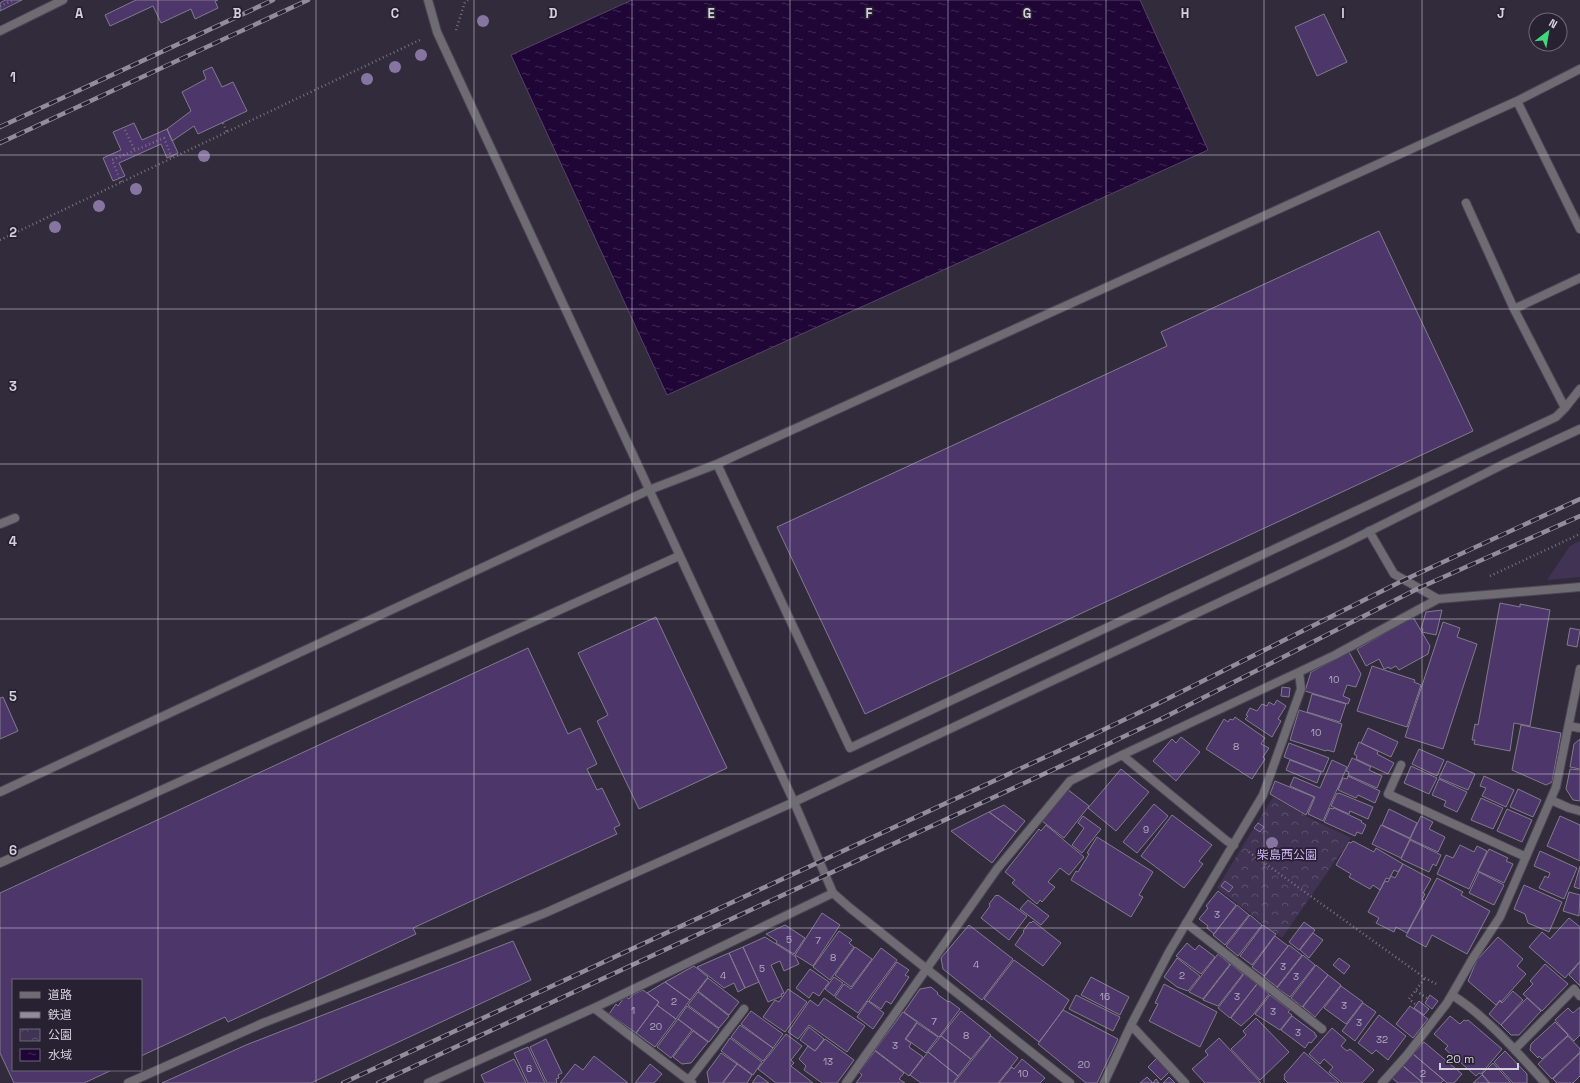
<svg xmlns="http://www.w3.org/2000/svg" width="1580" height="1083" viewBox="0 0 1580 1083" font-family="'Space Grotesk','Noto Sans JP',sans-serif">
	<defs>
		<pattern id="park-crowns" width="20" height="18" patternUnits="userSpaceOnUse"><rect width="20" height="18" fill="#403354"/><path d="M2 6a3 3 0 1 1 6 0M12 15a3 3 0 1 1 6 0" fill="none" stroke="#5b506c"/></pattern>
		<pattern id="water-ripples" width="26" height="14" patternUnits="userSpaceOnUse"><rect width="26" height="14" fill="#1f0637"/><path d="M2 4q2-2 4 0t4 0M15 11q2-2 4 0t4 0" fill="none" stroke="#3f2953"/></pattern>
	</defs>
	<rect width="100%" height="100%" fill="#322b3c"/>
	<path fill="url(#park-crowns)" d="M1273,797L1306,816L1351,838L1282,938L1217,888Z"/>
	<path fill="#403354" d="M1580,541V577L1547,580L1570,546Z"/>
	<path fill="url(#water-ripples)" stroke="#564368" d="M632,0H1140L1208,150L667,395L511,55Z"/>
	<path fill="#4c366a" stroke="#827a8e" d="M5,0H22L0,11V3Z
		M136,0H218L215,1L218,8L195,19L191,9L161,23L153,6L110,26L105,15Z
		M1324,14L1347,62L1317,76L1295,27Z
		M212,67L222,87L233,82L247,111L198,134L194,126L172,141L167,129L191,111L182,92L206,79L203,71Z
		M134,123L142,140L167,129L178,153L167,158L161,144L119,163L125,176L113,181L103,158L121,150L113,132Z
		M1379,231L1473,431L865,714L777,527L1167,346L1161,332Z
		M1500,603L1520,607V604L1550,610L1530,726L1514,723L1510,751L1474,744L1475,740H1472L1475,724L1478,725Z
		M1442,610L1436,635L1422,632L1423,629H1421L1426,612Z
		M656,617L727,768L639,809L597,721L608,715L578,653Z
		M1413,617L1430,646L1428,654L1399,670L1396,666L1390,669L1389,667L1384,669L1379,659L1366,666L1357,649Z
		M1443,622L1460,628L1457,637L1477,644L1443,749L1405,737Z
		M1570,628L1580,630L1577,647L1567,645Z
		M528,648L568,734L580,728L597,764L587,769L597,790L602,788L620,825L614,828L617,834L413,928L416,934L228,1022L225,1017L141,1056V980H13V1070H112L84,1083H14L0,1053V893Z
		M1349,652L1361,674L1356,687L1347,685L1343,696L1350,699L1348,704L1305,691L1311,672Z
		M1372,666L1415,680L1414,682L1421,685L1407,727L1357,711Z
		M1282,687L1290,688L1289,697L1281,696Z
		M1312,694L1346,704L1340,722L1307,712Z
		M3,697L18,731L0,739V698Z
		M1277,700L1286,706L1278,719L1281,721L1272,737L1245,719L1248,716L1246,715L1250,708L1257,711L1262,704L1267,706L1269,702L1274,705Z
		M1299,710L1342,724L1334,752L1327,750L1326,751L1290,740Z
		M1235,717L1265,738L1261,744L1269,748L1263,757L1265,759L1252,779L1206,749L1224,719L1228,722L1230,719L1233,720Z
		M1521,725L1561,733L1552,782L1546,785L1512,770Z
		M1368,728L1398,742L1391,757L1361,743Z
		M1181,737L1200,752L1176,781L1153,761L1172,739L1176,743Z
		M1580,739V769L1570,767L1574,744Z
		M1359,742L1378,751L1377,754L1394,763L1388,774L1356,759L1357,756L1354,754Z
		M1289,743L1329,758L1323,772L1284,757Z
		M1419,749L1444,760L1437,776L1412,764Z
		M1352,758L1371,767L1369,770L1382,776L1377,788L1348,775L1349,772L1346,771Z
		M1290,760L1321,772L1317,783L1286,770Z
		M1332,760L1347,767L1323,821L1308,814L1315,797L1290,786L1294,777L1320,788Z
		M1447,761L1475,774L1468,790L1439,778Z
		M1411,766L1437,778L1429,794L1404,783Z
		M1121,769L1149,792L1116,831L1088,808Z
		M1570,769L1580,770V801L1573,800L1566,789Z
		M1348,776L1380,791L1375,803L1358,795L1356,798L1338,790L1343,778L1347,779Z
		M1484,776L1514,790L1506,807L1482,796L1486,788L1480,786Z
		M1439,779L1467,792L1457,812L1444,806L1446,801L1432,795Z
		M1275,781L1314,797L1306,815L1270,794Z
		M1067,789L1089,806L1064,838L1042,821Z
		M1518,789L1541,800L1533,817L1510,807Z
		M1337,793L1339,794V793L1373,807L1368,819L1350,811L1349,814L1331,806Z
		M1481,798L1503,808L1493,829L1471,820Z
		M1154,804L1168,816L1137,853L1123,842Z
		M1004,805L1025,821L1016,832L989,812Z
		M1330,808L1333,809L1334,808L1362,821L1361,822L1366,825L1362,834L1357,832L1355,836L1324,822Z
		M1389,809L1417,823L1410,838L1382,825Z
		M1507,809L1532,820L1522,842L1497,831Z
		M989,812L1016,832L992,863L951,831Z
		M1172,815L1212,845L1199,861L1203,864L1184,888L1141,856Z
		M1083,816L1101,829L1082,853L1072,845L1084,828L1078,823Z
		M1421,816L1433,822L1429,829L1445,837L1438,852L1410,839Z
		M1560,816L1580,825V861L1547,846Z
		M1258,823L1264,827L1260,832L1254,828Z
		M1046,825L1084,857L1069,875L1060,868L1048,882L1055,887L1042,902L1040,900L1037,904L1012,883L1015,880L1005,872L1039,829L1041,831Z
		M1381,825L1410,839L1401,858L1372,844Z
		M1097,837L1153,872L1139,895L1143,897L1131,917L1071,880L1076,871L1078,872L1089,854L1087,853Z
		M1410,840L1441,855L1436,866L1433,864L1429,872L1401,859Z
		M1353,841L1374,852L1376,848L1403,864L1398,872L1394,870L1389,879L1386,878L1380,890L1373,885L1370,889L1349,877L1351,874L1336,865L1349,842L1351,843Z
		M1460,845L1474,852L1477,846L1487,851L1469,889L1437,874L1446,855L1453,858Z
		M1489,849L1508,858L1506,861L1513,864L1504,883L1478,871Z
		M1540,851L1577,868L1564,899L1539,888L1545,876L1548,878L1550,873L1534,866Z
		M1403,864L1431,879L1423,893L1425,894L1422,900L1424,901L1407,933L1396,927L1394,932L1376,923L1379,918L1368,912L1385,881L1388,882L1391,876L1395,878Z
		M1580,866V889L1574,887Z
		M1479,872L1504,885L1494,905L1469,893Z
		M1437,878L1463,892L1461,895L1490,911L1467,954L1432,935L1426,947L1406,936Z
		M1225,881L1233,887L1229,892L1221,886Z
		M1524,885L1562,902L1549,932L1528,923L1525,914L1514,909Z
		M1218,891L1236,905L1214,934L1207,928L1208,926L1199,919L1208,908L1206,906Z
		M1569,892L1580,895L1579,916L1563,911Z
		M996,895L997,896L998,895L1027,916L1009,940L981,918L990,906L989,904Z
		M1028,900L1049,916L1041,925L1020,909Z
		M1237,905L1249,915L1225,945L1213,935Z
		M822,913L840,925L813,966L795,955Z
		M1250,915L1262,925L1238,956L1226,946Z
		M1569,918L1580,927V961L1565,978L1529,947L1542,932L1550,939Z
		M1033,921L1061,943L1043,966L1015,945L1024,932L1023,931L1030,922L1031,923Z
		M1304,922L1315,930L1299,950L1289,942Z
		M785,925L805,938L794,954L776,943L777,941L766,934Z
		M969,925L1013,959L982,1000L943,969L941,958Z
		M1263,925L1276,934L1252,965L1240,956Z
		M839,931L852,940L849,943L854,947L830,980L813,967Z
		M1313,933L1323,940L1309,958L1300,950Z
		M1275,936L1288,946L1264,976L1252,967Z
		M765,937L795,956L799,964L784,971L780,961L771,965L784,993L781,994L782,996L768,1002L743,947Z
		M1498,937L1523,959L1517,966L1526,974L1501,1002L1500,1000L1496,1005L1468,981L1477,960Z
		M513,941L531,980L311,1083H162L246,1045Z
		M1187,943L1195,950L1199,945L1215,957L1201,974L1176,956Z
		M1289,945L1302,955L1277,987L1264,977Z
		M743,947L759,982L745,988L729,953Z
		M855,947L872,959L851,987L835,975Z
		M881,948L897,960L858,1013L835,997L844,984L851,989Z
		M729,953L745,988L738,992L734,983L724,988L697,967Z
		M1218,954L1230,964L1203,999L1189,992Z
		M1303,955L1315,965L1290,997L1277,988Z
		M1177,958L1200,976L1188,991L1177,987L1164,977Z
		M1339,958L1350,966L1344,974L1333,965Z
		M1014,960L1069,1000L1063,1010L1039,1042L984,999Z
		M897,962L909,970L905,975L909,977L891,1004L886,1001L881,1009L869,1001Z
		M1580,962V986L1569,975Z
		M1231,964L1243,974L1218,1006L1203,1000Z
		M1545,964L1568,984L1542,1011L1523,994L1533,984L1530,981Z
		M1316,965L1328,975L1302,1007L1291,998Z
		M694,966L708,977L690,1000L665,982Z
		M810,969L829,982L819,996L813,992L809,998L796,988Z
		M1244,974L1257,984L1230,1018L1218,1008Z
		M1328,975L1341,985L1315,1017L1303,1007Z
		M834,977L843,983L834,996L825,989Z
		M1091,977L1129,997L1120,1015L1081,995Z
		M708,978L739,1002L729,1015L698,991Z
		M665,982L690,1000L676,1019L657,1005L659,1002L647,993Z
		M1164,984L1217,1012L1200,1047L1149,1021L1158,1004L1155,1003Z
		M1257,984L1269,994L1253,1015L1241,1026L1231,1018Z
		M1341,986L1363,1002L1346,1024L1324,1008Z
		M931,987L938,993L937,994L948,1002L949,1001L960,1009L939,1037L904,1012L920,989Z
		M788,989L807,1002L785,1032L763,1017L775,1000L779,1002Z
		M643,990L659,1002L636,1033L609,1014L616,1004L618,1006L625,996L629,999L632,995Z
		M1513,991L1523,1000L1501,1025L1489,1014L1500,1001L1502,1003Z
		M698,992L729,1016L719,1028L688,1005Z
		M1076,995L1120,1017L1113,1031L1069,1009Z
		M1270,995L1290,1010L1288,1012L1292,1015L1280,1030L1255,1014Z
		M1430,995L1438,1001L1432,1009L1425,1003Z
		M824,998L865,1026L847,1052L809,1025L798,1039L788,1032L810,1000L818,1006Z
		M1527,998L1541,1011L1519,1035H1511L1501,1025Z
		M868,1001L884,1013L873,1029L857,1017Z
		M1419,1001L1429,1009L1424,1015L1414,1008Z
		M1363,1003L1376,1012L1355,1041L1342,1031Z
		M657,1005L676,1019L655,1047L636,1033Z
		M687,1006L719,1029L709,1042L678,1019Z
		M1410,1006L1428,1019L1413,1038L1396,1024Z
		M1580,1007V1035L1574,1041L1555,1020L1568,1008L1573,1013Z
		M1063,1010L1118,1039L1097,1083H1086L1038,1044Z
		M751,1011L783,1034L773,1048L741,1024Z
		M961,1011L991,1035L971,1059L941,1036Z
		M903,1012L917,1022L905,1039L911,1043L909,1047L923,1057L909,1076L875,1050Z
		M1379,1015L1406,1036L1388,1060L1376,1050L1372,1054L1358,1043Z
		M1292,1016L1315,1033V1035L1317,1036L1311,1043L1309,1042L1305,1048L1281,1030Z
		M1450,1016L1460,1024L1464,1020L1466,1021L1468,1020L1502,1049L1481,1074L1479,1073L1476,1076L1445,1049L1448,1046L1434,1034Z
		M1256,1018L1289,1052L1260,1080L1231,1049L1246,1035L1243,1031Z
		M678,1019L692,1030L671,1058L657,1047Z
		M1555,1022L1568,1035L1542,1059L1539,1056L1538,1058L1530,1050L1531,1044Z
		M917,1023L938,1037L926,1053L906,1039Z
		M740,1025L773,1048L763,1061L731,1037Z
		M809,1027L824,1039L815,1051L800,1040Z
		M1332,1028L1346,1040L1341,1046L1347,1051L1350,1049L1374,1070L1362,1083H1342L1329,1072L1333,1067L1324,1059L1320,1064L1309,1054Z
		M693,1031L708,1042L691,1063L682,1064L673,1057Z
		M786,1034L802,1046L791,1060L794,1063L791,1066L813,1083H776L758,1069Z
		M941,1036L971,1059L958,1076L928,1052Z
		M991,1036L1018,1058L998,1083H954Z
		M1568,1036L1580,1049V1052L1552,1079L1538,1064Z
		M730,1038L762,1062L753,1075L721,1051Z
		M1219,1038L1261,1083H1205L1192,1069L1208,1055L1205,1051Z
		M546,1039L562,1073L558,1075L559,1078L556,1079L557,1083H547L530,1047Z
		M825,1039L854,1060L837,1083H822L804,1070L806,1066L799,1059L808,1046L815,1051Z
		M1424,1042L1462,1074L1454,1083H1447L1413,1054Z
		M528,1047L545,1083H528L514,1053Z
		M875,1051L904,1073L899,1079L905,1083H856L862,1075L859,1072Z
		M1505,1051L1527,1074V1083H1513L1494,1062Z
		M928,1052L958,1076L953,1083H921L910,1075Z
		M1304,1052L1339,1083H1288L1284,1079L1285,1077L1284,1075Z
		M721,1053L737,1064L722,1083H709L707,1072Z
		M1580,1053V1076L1573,1083H1557L1553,1079Z
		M1413,1054L1444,1080L1441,1083H1423L1403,1066Z
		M594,1056L628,1083H560L575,1064L583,1070Z
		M1157,1058L1169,1072L1161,1080L1148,1067Z
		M514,1059L526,1083H485L481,1075Z
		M1022,1059L1045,1078L1040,1083H999L1012,1067L1014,1069Z
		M1493,1063L1511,1083H1490L1482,1074Z
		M650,1064L662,1074L654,1083H635Z
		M737,1064L752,1075L747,1083H723Z
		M1403,1066L1423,1083H1398L1392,1078Z
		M758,1075L769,1083H752Z
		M1482,1075L1489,1083H1473Z
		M1147,1077L1153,1083L1156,1079L1159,1083H1140Z
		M1169,1077L1175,1083H1163Z"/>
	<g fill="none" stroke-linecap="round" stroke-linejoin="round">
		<g stroke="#4c4656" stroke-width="10">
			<path id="service" d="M1517,101L1580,229
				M1466,203L1514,309L1565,408
				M1514,309L1580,278
				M717,464L850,748L1556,417L1565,408L1580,389
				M0,524L15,518
				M0,792L649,490L717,464L1517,101L1580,69
				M0,863L679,556
				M1186,923L1322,1029"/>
		</g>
		<g stroke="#4c4656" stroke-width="10">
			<path id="minor" d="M428,0L437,32L794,802L833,893L850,908L1070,1083
				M1506,463L1580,429
				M1369,531L1394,574L1438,599L1580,587
				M1569,726L1580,728
				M1122,755L1227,841L1234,845
				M1401,765L1388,794L1526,857
				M1551,800L1569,808L1580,811
				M1452,995C1486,1016 1518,1053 1545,1083
				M594,1008L692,1083
				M1131,1025L1185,1083
				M1515,1049L1574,989L1580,996
				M689,1080L744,1009
				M428,1083L594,1008L833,893
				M846,1083L997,869L1070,781L1122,755L1299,672
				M1104,1083L1131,1025L1169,952L1263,795L1301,689L1299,672L1335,655L1438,599
				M1382,1083L1407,1055L1447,1003L1473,958L1500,917L1556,787L1580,669"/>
		</g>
		<g stroke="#4c4656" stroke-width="10">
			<path id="tertiary" d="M0,31L63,0
				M128,1083L263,1023L545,913L794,802L1344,544L1506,463"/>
		</g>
		<path stroke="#777180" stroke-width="2.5" stroke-dasharray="1 3" stroke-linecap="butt" d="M0,6L14,0
			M456,30L465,2L468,0
			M223,123L227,132
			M125,130L135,151
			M121,182L112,160L164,138L172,158
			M0,240L422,39
			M1490,576L1580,534
			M1249,852L1425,978L1438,985
			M1416,991L1427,998
			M1415,1004L1409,999L1425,978"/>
		<use href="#service" stroke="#6e6b73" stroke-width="8"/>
		<use href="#minor" stroke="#6e6b73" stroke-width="8"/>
		<use href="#tertiary" stroke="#6e6b73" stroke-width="8"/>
		<g stroke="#938d9b" stroke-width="4.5">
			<path id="rail" d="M0,127L273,0
				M0,143L308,0
				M343,1083L1082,740L1159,703L1404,580L1580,499
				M378,1083L1089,753L1165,717L1419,588L1580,516"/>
		</g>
		<use href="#rail" stroke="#282132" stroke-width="3" stroke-dasharray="9" stroke-linecap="butt"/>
	</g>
	<g fill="#8775a1">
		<circle cx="483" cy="21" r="6"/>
		<circle cx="421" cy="55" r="6"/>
		<circle cx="395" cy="67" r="6"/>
		<circle cx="367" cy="79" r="6"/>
		<circle cx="204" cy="156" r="6"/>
		<circle cx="136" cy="189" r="6"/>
		<circle cx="99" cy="206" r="6"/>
		<circle cx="55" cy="227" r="6"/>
		<circle cx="1272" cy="843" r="6"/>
	</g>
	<path fill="none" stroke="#d5d1dc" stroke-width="1" stroke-opacity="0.55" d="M158,0V1083M316,0V1083M474,0V1083M632,0V1083M790,0V1083M948,0V1083M1106,0V1083M1264,0V1083M1422,0V1083M0,155H1580M0,309H1580M0,464H1580M0,619H1580M0,774H1580M0,928H1580"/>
	<g text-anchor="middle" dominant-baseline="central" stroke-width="3.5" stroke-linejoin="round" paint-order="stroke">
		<g font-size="10" fill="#b3aac0">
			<text x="1334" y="679">10</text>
			<text x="1316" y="732">10</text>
			<text x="1236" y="746">8</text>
			<text x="1146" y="829">9</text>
			<text x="1217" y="914">3</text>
			<text x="789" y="939">5</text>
			<text x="818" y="940">7</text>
			<text x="833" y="957">8</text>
			<text x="976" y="964">4</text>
			<text x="1283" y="966">3</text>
			<text x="762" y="968">5</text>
			<text x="723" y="975">4</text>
			<text x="1182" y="975">2</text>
			<text x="1296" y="976">3</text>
			<text x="1105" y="996">16</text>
			<text x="1237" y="996">3</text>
			<text x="674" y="1001">2</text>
			<text x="1344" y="1005">3</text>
			<text x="633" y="1010">1</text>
			<text x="1273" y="1011">3</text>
			<text x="934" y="1021">7</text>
			<text x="1359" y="1022">3</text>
			<text x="656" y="1026">20</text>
			<text x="1298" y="1032">3</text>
			<text x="966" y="1035">8</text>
			<text x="1382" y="1039">32</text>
			<text x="895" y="1045">3</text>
			<text x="828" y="1061">13</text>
			<text x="1084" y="1064">20</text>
			<text x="529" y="1068">6</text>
			<text x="1023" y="1073">10</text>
			<text x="1423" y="1073">2</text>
		</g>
		<g font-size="12" fill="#cdb2f4" stroke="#282132">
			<text x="1287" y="855">柴島西公園</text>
		</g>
	</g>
	<g font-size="13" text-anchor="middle" font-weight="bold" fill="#d5d1dc" stroke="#282132" stroke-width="3.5" stroke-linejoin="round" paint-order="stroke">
		<text x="79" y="18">A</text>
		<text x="237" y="18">B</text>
		<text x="395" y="18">C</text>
		<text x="553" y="18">D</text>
		<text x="711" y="18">E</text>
		<text x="869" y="18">F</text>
		<text x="1027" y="18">G</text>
		<text x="1185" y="18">H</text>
		<text x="1343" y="18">I</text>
		<text x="1501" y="18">J</text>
		<text x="13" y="82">1</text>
		<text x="13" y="237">2</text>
		<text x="13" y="391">3</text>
		<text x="13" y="546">4</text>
		<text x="13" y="701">5</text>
		<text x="13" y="855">6</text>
	</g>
	<rect x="12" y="979" width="130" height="92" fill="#282132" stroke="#6d6776"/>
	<rect x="20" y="992" width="20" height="6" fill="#6e6b73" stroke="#6d6776"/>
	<text x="48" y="999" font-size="12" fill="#d5d1dc">道路</text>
	<rect x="20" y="1012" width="20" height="6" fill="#938d9b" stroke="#6d6776"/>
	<text x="48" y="1019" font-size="12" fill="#d5d1dc">鉄道</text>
	<rect x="20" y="1029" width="20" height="12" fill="url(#park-crowns)" stroke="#6d6776"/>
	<text x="48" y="1039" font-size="12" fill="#d5d1dc">公園</text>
	<rect x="20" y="1049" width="20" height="12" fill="url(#water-ripples)" stroke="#6d6776"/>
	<text x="48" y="1059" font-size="12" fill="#d5d1dc">水域</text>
	<g transform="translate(1548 32) rotate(31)"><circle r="19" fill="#282132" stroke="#6d6776"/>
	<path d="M0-3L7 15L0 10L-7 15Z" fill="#40d77d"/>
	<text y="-6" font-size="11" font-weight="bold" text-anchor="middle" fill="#d5d1dc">N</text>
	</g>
	<path d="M1440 1063v6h78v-6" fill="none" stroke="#d5d1dc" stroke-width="2"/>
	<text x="1446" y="1063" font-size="12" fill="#d5d1dc" stroke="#282132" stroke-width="3" paint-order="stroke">20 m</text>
</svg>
